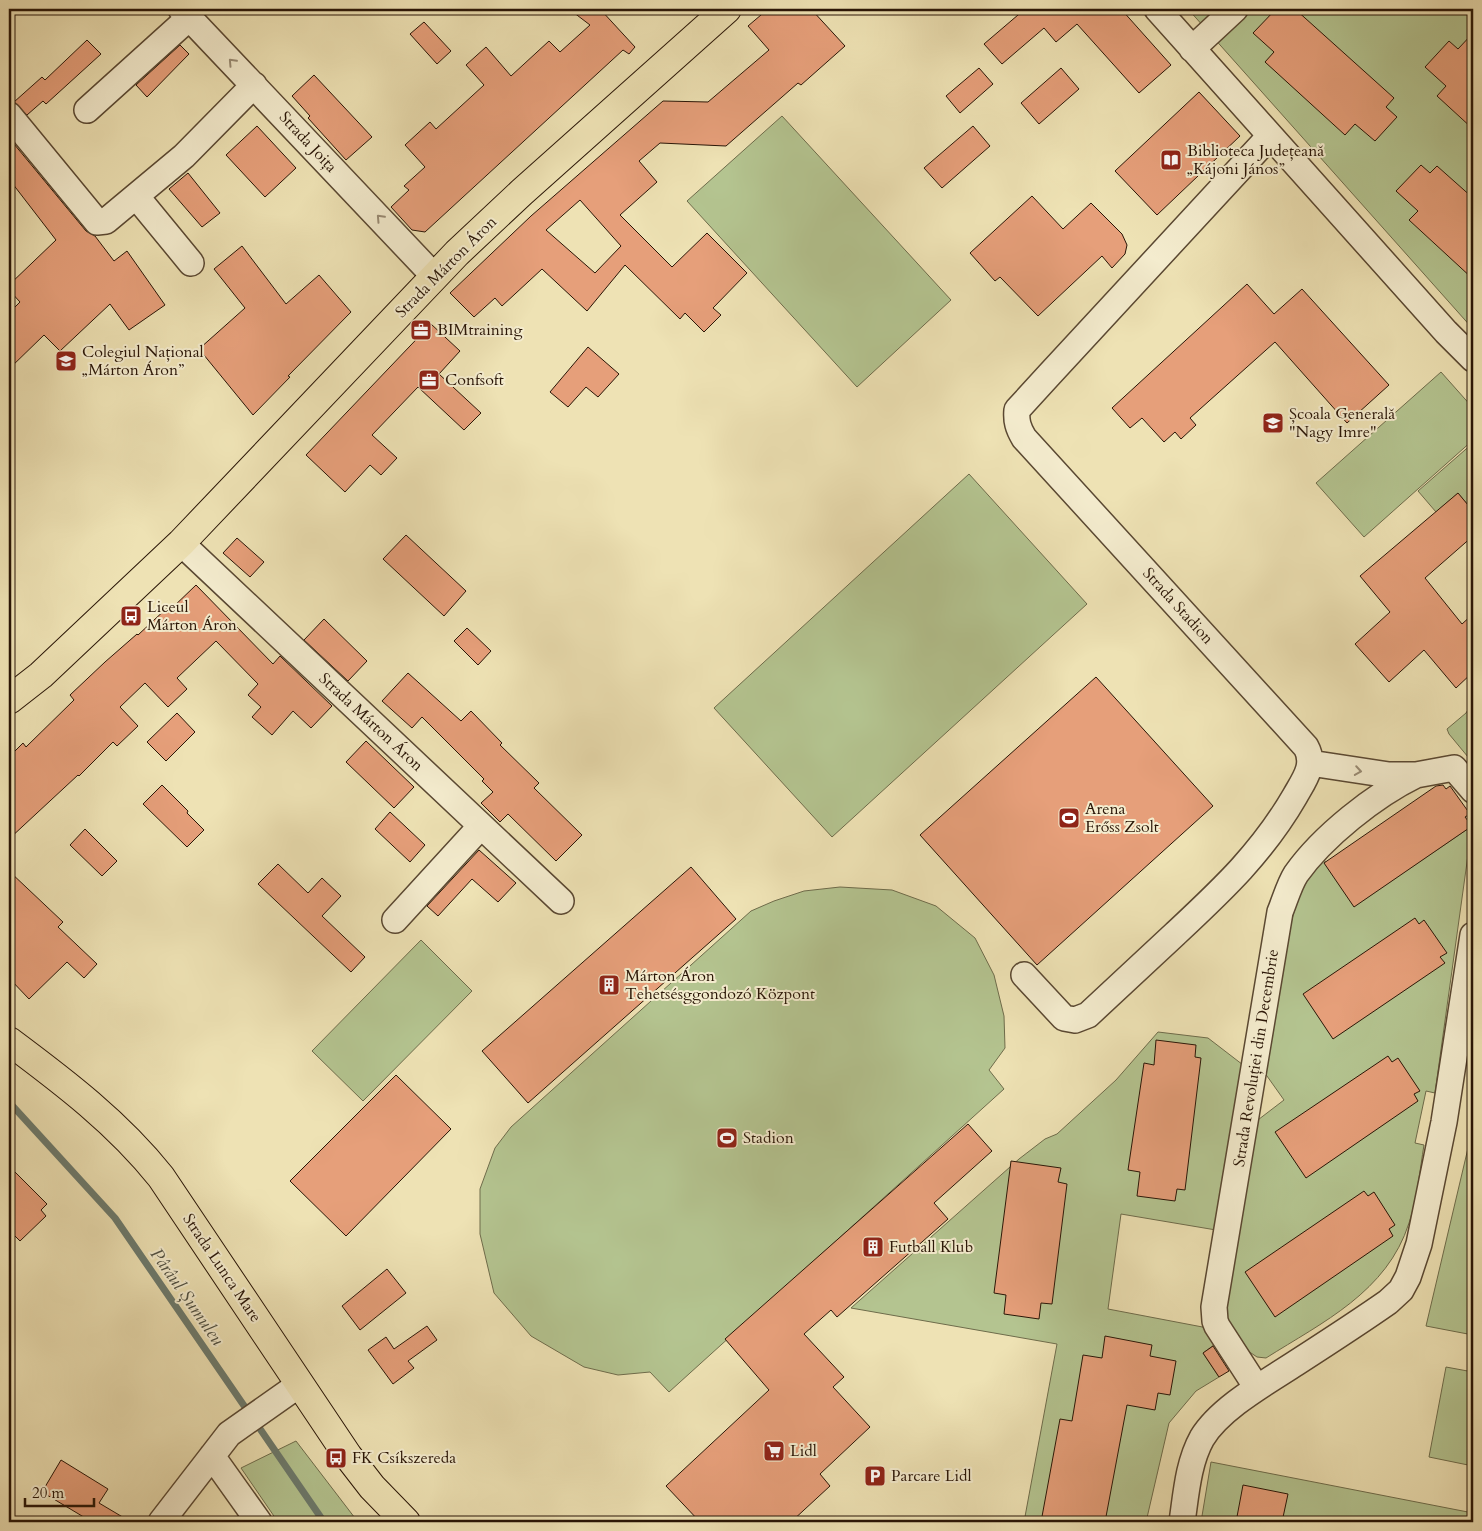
<svg xmlns="http://www.w3.org/2000/svg" width="1482" height="1531" viewBox="0 0 1482 1531" font-family="Cardo,serif">
	<rect width="100%" height="100%" fill="#eee2b4"/>
	<filter id="stains"><feTurbulence type="fractalNoise" baseFrequency=".004" numOctaves="4"/><feColorMatrix values="0 0 0 0 .2 0 0 0 0 .09 0 0 0 0 .02 0 0 0 .5 -.17"/></filter>
	<radialGradient id="worn" r=".72"><stop offset=".6" stop-color="#630" stop-opacity="0"/><stop offset="1" stop-color="#630" stop-opacity=".3"/></radialGradient>
	<path fill="#b4c490" stroke="#6e6c4b" d="M1188,9H1473V329Z
		M782,116L951,300L857,387L687,201Z
		M1441,372L1473,408V440L1364,537L1316,483Z
		M1473,443V511L1458,493L1436,512L1418,491Z
		M969,474L1087,604L832,837L714,708Z
		M1473,702V763L1449,734L1447,729L1466,713Z
		M1472,826L1435,1093L1426,1091L1415,1143L1424,1145C1420,1169 1417,1200 1409,1223C1387,1292 1323,1322 1266,1358L1257,1357L1248,1351L1240,1342L1227,1319L1224,1271L1250,1126L1284,1100L1262,1069L1291,923L1303,878L1321,855L1354,906Z
		M840,887L892,890L936,906L975,938L994,975L1004,1016L1005,1048L989,1070L1004,1089L669,1392L650,1372L618,1375L584,1367L531,1336L494,1293L480,1234V1189L495,1148L511,1127L751,911L774,901L804,891Z
		M421,940L472,991L363,1101L312,1051Z
		M1158,1032L1208,1038L1247,1068L1216,1230L1121,1214L1108,1309L1213,1329L1218,1342L1203,1353L1219,1377L1196,1391L1169,1423L1146,1522H1024L1057,1344L851,1308L1019,1159L1045,1139L1057,1134L1116,1080Z
		M1473,1127V1335L1426,1326Z
		M1446,1367L1473,1372V1466L1429,1457Z
		M296,1441L358,1522H278L241,1468Z
		M1211,1462L1473,1513V1522H1201Z"/>
	<g fill="none" stroke-linecap="round" stroke-linejoin="round">
		<path stroke="#6c7a6d" stroke-width="7" d="M9,1102L115,1218L324,1522"/>
	</g>
	<path fill="#e69f7a" stroke="#291506" fill-rule="evenodd" d="M569,9H600L635,47L629,54L623,50L425,232L412,230L391,207L409,190L404,186L425,167L405,145L430,122L436,129L484,85L466,65L486,47L511,76L549,41L560,52L590,25Z
		M768,9H811L845,46L801,85L798,83L726,146L660,143L639,161L657,182L620,215L672,267L707,233L747,273L713,308L721,315L704,332L685,313L680,319L625,265L587,311L542,269L502,306L495,298L474,317L450,293L531,216L663,101L708,102L769,50L748,26ZM580,200L621,246L595,273L546,230Z
		M1025,9H1121L1171,65L1139,93L1077,24L1056,42L1044,28L1002,64L984,44Z
		M1276,9H1295L1394,98L1386,107L1397,117L1375,141L1355,124L1345,135L1265,62L1274,52L1253,33Z
		M424,22L451,51L437,64L410,34Z
		M1473,33V129L1437,96L1446,86L1425,67L1449,41L1458,49Z
		M87,40L101,54L46,104L43,101L27,115L14,102L42,77L45,80Z
		M180,45L189,54L147,97L136,85Z
		M979,68L993,84L960,113L946,96Z
		M1061,68L1079,89L1039,124L1021,103Z
		M314,75L372,137L346,160L308,118L310,116L292,96Z
		M1199,92L1240,136L1157,215L1115,171Z
		M257,126L296,168L265,197L226,155Z
		M973,126L990,146L942,188L924,168Z
		M14,144L86,231L95,236L114,261L127,251L165,305L129,330L110,304L60,351L44,335L9,369V313L20,302L9,290V285L56,240L9,179V148Z
		M1421,165L1430,173L1437,166L1473,198V279L1409,220L1418,211L1396,191Z
		M188,173L220,213L202,227L169,189Z
		M1032,196L1063,229L1091,203L1122,234L1127,245L1125,254L1112,268L1102,256L1038,316L1000,277L995,281L970,253Z
		M242,246L286,304L319,275L351,312L288,376L290,377L253,415L199,349L245,308L214,269Z
		M1247,284L1274,314L1302,289L1389,385L1347,423L1275,342L1190,418L1196,425L1181,439L1175,432L1164,442L1142,418L1130,428L1112,408Z
		M431,324L460,351L439,374L481,413L464,430L418,387L372,435L397,458L381,475L370,465L345,492L306,455Z
		M588,347L619,374L598,397L586,387L568,407L550,392Z
		M1458,493L1473,511V536L1425,578L1462,624L1473,614V672L1456,688L1424,650L1389,682L1355,644L1390,612L1360,576Z
		M406,535L466,591L444,616L383,559Z
		M237,538L264,562L250,577L223,553Z
		M196,585L273,664L280,656L332,706L311,728L293,711L272,735L252,717L261,707L248,695L258,684L216,641L177,678L187,689L168,707L145,683L120,707L138,726L117,746L113,742L79,776L78,775L9,839V757L23,743L26,747L74,700L70,695L105,662L137,634L138,635L168,607L170,610Z
		M324,619L367,661L348,681L304,640Z
		M467,628L491,651L478,665L454,641Z
		M408,673L461,721L471,711L502,743L500,745L539,783L534,788L582,835L556,861L508,814L500,822L481,803L493,792L482,781L484,779L422,717L412,728L382,701Z
		M1096,677L1213,806L1037,965L920,835Z
		M177,713L195,732L166,761L147,742Z
		M366,741L414,787L394,808L346,762Z
		M162,785L188,811L187,813L204,830L187,847L143,804Z
		M1443,785L1446,789L1450,786L1470,814L1465,817L1472,826L1354,907L1324,863L1436,786Z
		M390,812L425,845L410,862L375,829Z
		M85,829L117,861L102,876L70,845Z
		M479,850L516,883L498,902L472,879L438,916L427,906Z
		M278,864L308,893L322,878L341,896L322,916L365,957L351,972L258,884Z
		M691,867L736,919L528,1103L482,1051Z
		M9,871L63,922L58,927L97,964L84,978L67,962L29,999L9,978Z
		M1415,918L1419,924L1424,920L1447,953L1440,957L1445,963L1333,1039L1303,994Z
		M1156,1040L1196,1045L1195,1057L1201,1058L1185,1190L1177,1189L1175,1201L1137,1196L1140,1172L1128,1170L1144,1063L1154,1065Z
		M1388,1056L1392,1062L1398,1058L1420,1091L1414,1094L1418,1101L1306,1178L1275,1132Z
		M396,1075L451,1129L346,1236L290,1181Z
		M968,1124L992,1151L934,1203L948,1219L837,1317L831,1310L804,1334L844,1377L833,1387L870,1427L820,1474L830,1486L791,1522H700L666,1486L769,1390L725,1339Z
		M1011,1161L1061,1168L1058,1182L1067,1184L1052,1304L1041,1303L1039,1319L1004,1314L1006,1295L994,1293Z
		M9,1166L47,1204L41,1210L46,1216L20,1241L9,1230Z
		M1364,1191L1368,1196L1374,1192L1395,1225L1389,1229L1393,1236L1275,1317L1245,1272Z
		M387,1269L406,1293L360,1330L342,1306Z
		M427,1326L437,1340L408,1361L414,1368L393,1384L368,1350L386,1337L394,1349Z
		M1105,1336L1152,1345L1150,1356L1176,1361L1170,1395L1158,1393L1155,1410L1127,1405L1105,1522H1041L1060,1419L1072,1421L1083,1355L1102,1358Z
		M1213,1346L1229,1371L1219,1377L1203,1353Z
		M61,1460L108,1489L99,1503L131,1522H92L42,1492Z
		M1243,1485L1288,1494L1282,1522H1236Z"/>
	<g fill="none" stroke-linecap="round" stroke-linejoin="round">
		<g stroke="#5a4832" stroke-width="28">
			<path id="minor" d="M181,9L434,276
				M1157,9L1446,332L1473,359
				M1192,49L1235,9
				M87,110L190,17
				M9,115L97,222L106,221L136,196L191,263
				M136,196L184,156L254,85
				M181,543L561,901
				M1310,763L1389,775H1416L1454,768L1473,790
				M395,920L481,826
				M1024,975L1064,1018L1075,1020L1088,1015C1117,988 1146,961 1175,934C1222,890 1262,853 1295,796C1304,780 1316,765 1306,747L1024,438C1018,428 1016,421 1017,410L1049,375L1270,136
				M1257,1388L1217,1326L1215,1321L1214,1307L1280,912C1285,900 1289,885 1296,874C1323,836 1375,795 1416,775
				M212,1456L259,1522
				M161,1522L229,1434L300,1384
				M1182,1522C1186,1495 1188,1463 1202,1438C1220,1408 1267,1382 1296,1363C1327,1343 1358,1323 1388,1302L1401,1290L1408,1277L1419,1244L1444,1122L1473,935"/>
		</g>
		<g stroke="#291506" stroke-width="30">
			<path id="major" d="M9,700L41,675L181,543L457,253L522,192L727,9
				M9,1041C64,1082 118,1123 161,1177L348,1456L372,1487L406,1522"/>
		</g>
		<use href="#minor" stroke="#f4ecce" stroke-width="25"/>
		<use href="#major" stroke="#eee2b4" stroke-width="28"/>
	</g>
	<defs><path id="oneway-chevron" d="M-2-3.5L2.5 0L-2 3.5" fill="none" stroke-width="1.6" stroke-linecap="round" stroke-linejoin="round" transform="scale(1.25)"/></defs>
	<g stroke="#998b74">
		<use href="#oneway-chevron" transform="translate(232 62) rotate(-133)"/>
		<use href="#oneway-chevron" transform="translate(380 218) rotate(-133)"/>
		<use href="#oneway-chevron" transform="translate(1358 771) rotate(9)"/>
	</g>
	<defs>
		<g id="library-square" transform="scale(1.125)"><rect x="-9" y="-9" width="18" height="18" rx="4" fill="#8f2418" stroke="#f4ecce"/><path d="M-6-4Q-3-5.5-.7-3.5V5Q-3 3-6 4ZM6-4Q3-5.5 .7-3.5V5Q3 3 6 4Z" fill="#fff"/></g>
		<g id="office-square" transform="scale(1.125)"><rect x="-9" y="-9" width="18" height="18" rx="4" fill="#8f2418" stroke="#f4ecce"/><path d="M-6-3h4V-5.5h4V-3h4V5H-6ZM-1-4.5V-3h2v-1.5ZM-6 0V1H6V0Z" fill="#fff"/></g>
		<g id="school-square" transform="scale(1.125)"><rect x="-9" y="-9" width="18" height="18" rx="4" fill="#8f2418" stroke="#f4ecce"/><path d="M0-5L7-2L0 1L-7-2ZM-4 1L0 2.5L4 1V4Q0 6-4 4Z" fill="#fff"/></g>
		<g id="bus-square" transform="scale(1.125)"><rect x="-9" y="-9" width="18" height="18" rx="4" fill="#8f2418" stroke="#f4ecce"/><path d="M-5-6H5V4H4V6H2V4H-2V6H-4V4H-5ZM-3.5-4V0h7V-4ZM-3.5 1.2v1.5H-2V1.2ZM2 1.2v1.5H3.5V1.2Z" fill="#fff"/></g>
		<g id="stadium-square" transform="scale(1.125)"><rect x="-9" y="-9" width="18" height="18" rx="4" fill="#8f2418" stroke="#f4ecce"/><path d="M0-5a6.5 5 0 1 0 0 10a6.5 5 0 1 0 0-10ZM-3.5-1.8h7v3.6h-7Z" fill="#fff"/></g>
		<g id="building-square" transform="scale(1.125)"><rect x="-9" y="-9" width="18" height="18" rx="4" fill="#8f2418" stroke="#f4ecce"/><path d="M-4-6H4V6H1V3H-1V6H-4ZM-2.5-4.3h1.7v1.8h-1.7ZM.8-4.3h1.7v1.8H.8ZM-2.5-1h1.7V.8h-1.7ZM.8-1h1.7V.8H.8Z" fill="#fff"/></g>
		<g id="supermarket-square" transform="scale(1.125)"><rect x="-9" y="-9" width="18" height="18" rx="4" fill="#8f2418" stroke="#f4ecce"/><path d="M-6-5.5h2.5l.6 2H6L4.5 2H-2.5L-4.4-4H-6ZM-1.5 3.2a1.3 1.3 0 1 0 .1 0ZM3 3.2a1.3 1.3 0 1 0 .1 0Z" fill="#fff"/></g>
		<g id="parking-square" transform="scale(1.125)"><rect x="-9" y="-9" width="18" height="18" rx="4" fill="#8f2418" stroke="#f4ecce"/><path d="M-3.5-5.5H1a3.5 3.5 0 0 1 0 7H-1V5.5H-3.5ZM-1-3.4V-.6H.8a1.4 1.4 0 0 0 0-2.8Z" fill="#fff"/></g>
	</defs>
	<g fill-rule="evenodd">
		<use href="#library-square" x="1171" y="160"/>
		<use href="#office-square" x="421" y="330"/>
		<use href="#school-square" x="66" y="361"/>
		<use href="#office-square" x="429" y="380"/>
		<use href="#school-square" x="1273" y="423"/>
		<use href="#bus-square" x="131" y="616"/>
		<use href="#stadium-square" x="1069" y="818"/>
		<use href="#building-square" x="609" y="985"/>
		<use href="#stadium-square" x="727" y="1138"/>
		<use href="#building-square" x="873" y="1247"/>
		<use href="#supermarket-square" x="774" y="1451"/>
		<use href="#bus-square" x="336" y="1458"/>
		<use href="#parking-square" x="875" y="1476"/>
	</g>
	<g text-anchor="middle" dominant-baseline="central" stroke-width="4" stroke-linejoin="round" paint-order="stroke">
		<g font-size="16" fill="#291506" stroke="#f4ecce">
			<text transform="translate(308 142) rotate(47)">Strada Joița</text>
			<text transform="translate(446 267) rotate(-45)">Strada Márton Áron</text>
			<text transform="translate(1178 606) rotate(48)">Strada Stadion</text>
			<text transform="translate(371 722) rotate(43)">Strada Márton Áron</text>
			<text transform="translate(1256 1058) rotate(-81)">Strada Revoluției din Decembrie</text>
			<text transform="translate(222 1268) rotate(56)">Strada Lunca Mare</text>
		</g>
		<g font-size="16" fill="#291506" stroke="#f4ecce" text-anchor="start">
			<text x="1187" y="151">Biblioteca Județeană<tspan x="1187" dy="18">„Kájoni János”</tspan></text>
			<text x="437" y="330">BIMtraining</text>
			<text x="82" y="352">Colegiul Național<tspan x="82" dy="18">„Márton Áron”</tspan></text>
			<text x="445" y="380">Confsoft</text>
			<text x="1289" y="414">Școala Generală<tspan x="1289" dy="18">"Nagy Imre"</tspan></text>
			<text x="147" y="607">Liceul<tspan x="147" dy="18">Márton Áron</tspan></text>
			<text x="1085" y="809">Arena<tspan x="1085" dy="18">Erőss Zsolt</tspan></text>
			<text x="625" y="976">Márton Áron<tspan x="625" dy="18">Tehetsésggondozó Központ</tspan></text>
			<text x="743" y="1138">Stadion</text>
			<text x="889" y="1247">Futball Klub</text>
			<text x="790" y="1451">Lidl</text>
			<text x="352" y="1458">FK Csíkszereda</text>
			<text x="891" y="1476">Parcare Lidl</text>
		</g>
		<g font-size="18" font-style="italic" fill="#505042" stroke="#f4ecce">
			<text transform="translate(187 1297) rotate(55)">Pârâul Șumuleu</text>
		</g>
	</g>
	<rect width="1482" height="1531" fill="none" stroke="#eee2b4" stroke-width="30"/>
	<rect x="10" y="10" width="1462" height="1511" fill="none" stroke="#291506" stroke-width="2.5"/>
	<rect x="15" y="15" width="1452" height="1501" fill="none" stroke="#291506"/>
	<path d="M25 1498v8h69v-8" fill="none" stroke="#291506" stroke-width="2.5"/>
	<text x="32" y="1498" font-size="15" fill="#291506" stroke="#f4ecce" stroke-width="4" paint-order="stroke">20 m</text>
	<rect width="100%" height="100%" filter="url(#stains)"/>
	<rect width="100%" height="100%" fill="url(#worn)"/>
</svg>
